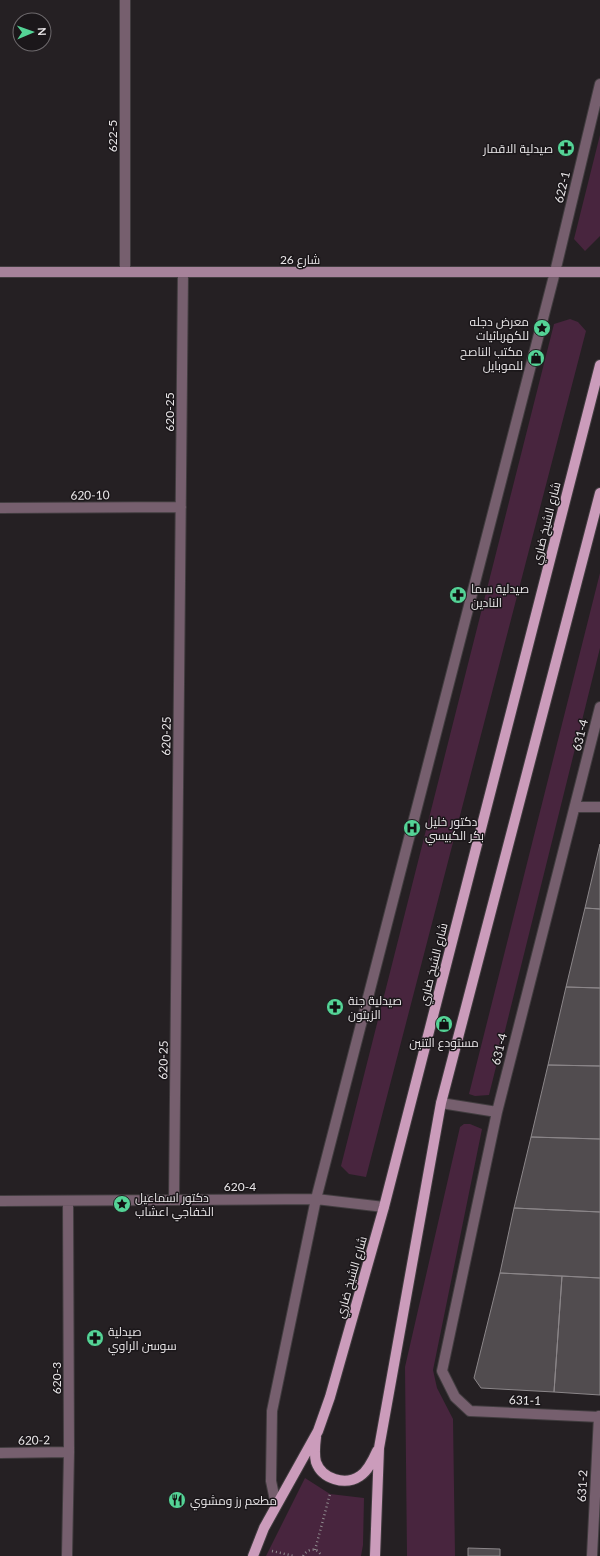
<svg xmlns="http://www.w3.org/2000/svg" width="600" height="1556" viewBox="0 0 600 1556" font-family="Lato,Cairo,sans-serif">
	<rect width="100%" height="100%" fill="#252023"/>
	<path fill="#48253e" d="M600,135V236L585,251L574,239Z
		M570,319L578,322L586,331L366,1177L349,1174L341,1166L554,324Z
		M600,573V648L489,1095L475,1096L469,1094Z
		M464,1124H470L482,1129L433,1370L437,1388L453,1419L455,1556H407L405,1367L460,1127Z
		M305,1478L330,1494L364,1498L363,1545L361,1556H266Z"/>
	<path fill="#514c4f" stroke="#8b8689" d="M600,844V909L585,908Z
		M585,908L600,909V988L566,987Z
		M566,987L600,988V1066L548,1065Z
		M548,1065L600,1066V1139L531,1137Z
		M531,1137L600,1139V1212L514,1208Z
		M514,1208L600,1212V1278L500,1273Z
		M500,1273L562,1276L554,1392L481,1388L474,1378Z
		M562,1276L600,1278V1395L554,1392Z
		M468,1548L500,1549V1556H468Z"/>
	<g fill="none" stroke-linecap="round" stroke-linejoin="round">
		<g stroke="#413c3f" stroke-width="12">
			<path id="street" d="M125,272V0
				M0,508L181,507
				M600,707L497,1112L442,1371L455,1397L470,1411L600,1417
				M575,807H600
				M441,1103L497,1112
				M174,1200L183,272
				M0,1201L316,1199L384,1207
				M0,1453L69,1452
				M276,1505L271,1481L272,1411L316,1199L555,272L600,84
				M67,1556L69,1452L68,1201
				M592,1556L599,1416"/>
		</g>
		<g stroke="#413c3f" stroke-width="12">
			<path id="secondary" d="M0,272H600"/>
		</g>
		<g stroke="#413c3f" stroke-width="12">
			<path id="primary" d="M316,1437C315,1445 314,1454 316,1462C322,1479 345,1486 360,1476C368,1471 373,1460 377,1451
				M253,1556L264,1528L318,1431L330,1397L384,1207L600,365
				M375,1556L379,1448L441,1103L600,493"/>
		</g>
		<path stroke="#8f8b8e" stroke-width="2.5" stroke-dasharray="1 3" stroke-linecap="butt" d="M315,1550L330,1494
			M272,1551L294,1556
			M303,1556C307,1550 312,1548 318,1551L322,1556"/>
		<use href="#street" stroke="#765f6e" stroke-width="10"/>
		<use href="#secondary" stroke="#a6829a" stroke-width="10"/>
		<use href="#primary" stroke="#cb9cbb" stroke-width="10"/>
	</g>
	<defs>
		<g id="pharmacy-disc" transform="scale(0.9)"><circle r="9.5" fill="#54d396" stroke="#1b171a"/><path d="M-2-6h4v4h4v4h-4v4h-4v-4h-4v-4h4Z" fill="#111"/></g>
		<g id="sight-disc" transform="scale(0.9)"><circle r="9.5" fill="#54d396" stroke="#1b171a"/><path d="M0-6L1.8-2.2L6-1.7L2.9 1.2L3.7 5.4L0 3.3L-3.7 5.4L-2.9 1.2L-6-1.7L-1.8-2.2Z" fill="#111"/></g>
		<g id="shop-disc" transform="scale(0.9)"><circle r="9.5" fill="#54d396" stroke="#1b171a"/><path d="M-5-2.5h2.3a2.7 3.5 0 0 1 5.4 0H5L5.5 6h-11ZM-1.5-2.5h3a1.5 2.3 0 0 0-3 0Z" fill="#111"/></g>
		<g id="hospital-disc" transform="scale(0.9)"><circle r="9.5" fill="#54d396" stroke="#1b171a"/><path d="M-5-5h3v3.5h4V-5h3V5h-3V1.5h-4V5h-3Z" fill="#111"/></g>
		<g id="restaurant-disc" transform="scale(0.9)"><circle r="9.5" fill="#54d396" stroke="#1b171a"/><path d="M-5-6h1v4h1v-4h1v4h1v-4h1v5L-1.5 .5V6h-2V.5L-5-1ZM5-6V6H3V1.5H1.5Q1.5-4 5-6Z" fill="#111"/></g>
	</defs>
	<g fill-rule="evenodd">
		<use href="#pharmacy-disc" x="566" y="148"/>
		<use href="#sight-disc" x="542" y="328"/>
		<use href="#shop-disc" x="536" y="358"/>
		<use href="#pharmacy-disc" x="458" y="595"/>
		<use href="#hospital-disc" x="412" y="828"/>
		<use href="#pharmacy-disc" x="335" y="1007"/>
		<use href="#shop-disc" x="444" y="1024"/>
		<use href="#sight-disc" x="122" y="1204"/>
		<use href="#pharmacy-disc" x="95" y="1338"/>
		<use href="#restaurant-disc" x="177" y="1500"/>
	</g>
	<g text-anchor="middle" dominant-baseline="central" stroke-width="3" stroke-linejoin="round" paint-order="stroke">
		<g font-size="12" fill="#eae7e9" stroke="#1b171a">
			<text transform="translate(112 136) rotate(-90)">622-5</text>
			<text transform="translate(562 187) rotate(-76)">622-1</text>
			<text x="300" y="259">شارع 26</text>
			<text transform="translate(169 412) rotate(-90)">620-25</text>
			<text transform="translate(90 495) rotate(-1)">620-10</text>
			<text transform="translate(546 523) rotate(-76)">شارع الشيخ ضاري</text>
			<text transform="translate(580 735) rotate(-76)">631-4</text>
			<text transform="translate(166 736) rotate(-89)">620-25</text>
			<text transform="translate(433 964) rotate(-76)">شارع الشيخ ضاري</text>
			<text transform="translate(499 1049) rotate(-76)">631-4</text>
			<text transform="translate(163 1060) rotate(-89)">620-25</text>
			<text x="240" y="1186">620-4</text>
			<text transform="translate(351 1277) rotate(-74)">شارع الشيخ ضاري</text>
			<text transform="translate(56 1378) rotate(-90)">620-3</text>
			<text transform="translate(525 1400) rotate(2)">631-1</text>
			<text transform="translate(34 1440) rotate(-1)">620-2</text>
			<text transform="translate(582 1486) rotate(-87)">631-2</text>
		</g>
		<g font-size="12" fill="#eae7e9" stroke="#1b171a" text-anchor="start">
			<text x="553" y="148" text-anchor="end">صيدلية الاقمار</text>
			<text x="529" y="321" text-anchor="end">معرض دجله<tspan x="529" dy="14">للكهربائيات</tspan></text>
			<text x="523" y="351" text-anchor="end">مكتب الناصح<tspan x="523" dy="14">للموبايل</tspan></text>
			<text x="471" y="588">صيدلية سما<tspan x="471" dy="14">النادين</tspan></text>
			<text x="425" y="821">دكتور خليل<tspan x="425" dy="14">بكر الكبيسي</tspan></text>
			<text x="348" y="1000">صيدلية جنة<tspan x="348" dy="14">الزيتون</tspan></text>
			<text x="444" y="1042" text-anchor="middle">مستودع التنين</text>
			<text x="135" y="1197">دكتور اسماعيل<tspan x="135" dy="14">الخفاجي اعشاب</tspan></text>
			<text x="108" y="1331">صيدلية<tspan x="108" dy="14">سوسن الراوي</tspan></text>
			<text x="190" y="1500">مطعم رز ومشوي</text>
		</g>
	</g>
	<g transform="translate(32 32) rotate(88)"><circle r="19" fill="#1b171a" stroke="#6e6a6d"/>
	<path d="M0-3L7 15L0 10L-7 15Z" fill="#54d396"/>
	<text y="-6" font-size="11" font-weight="bold" text-anchor="middle" fill="#eae7e9">N</text>
	</g>
</svg>
